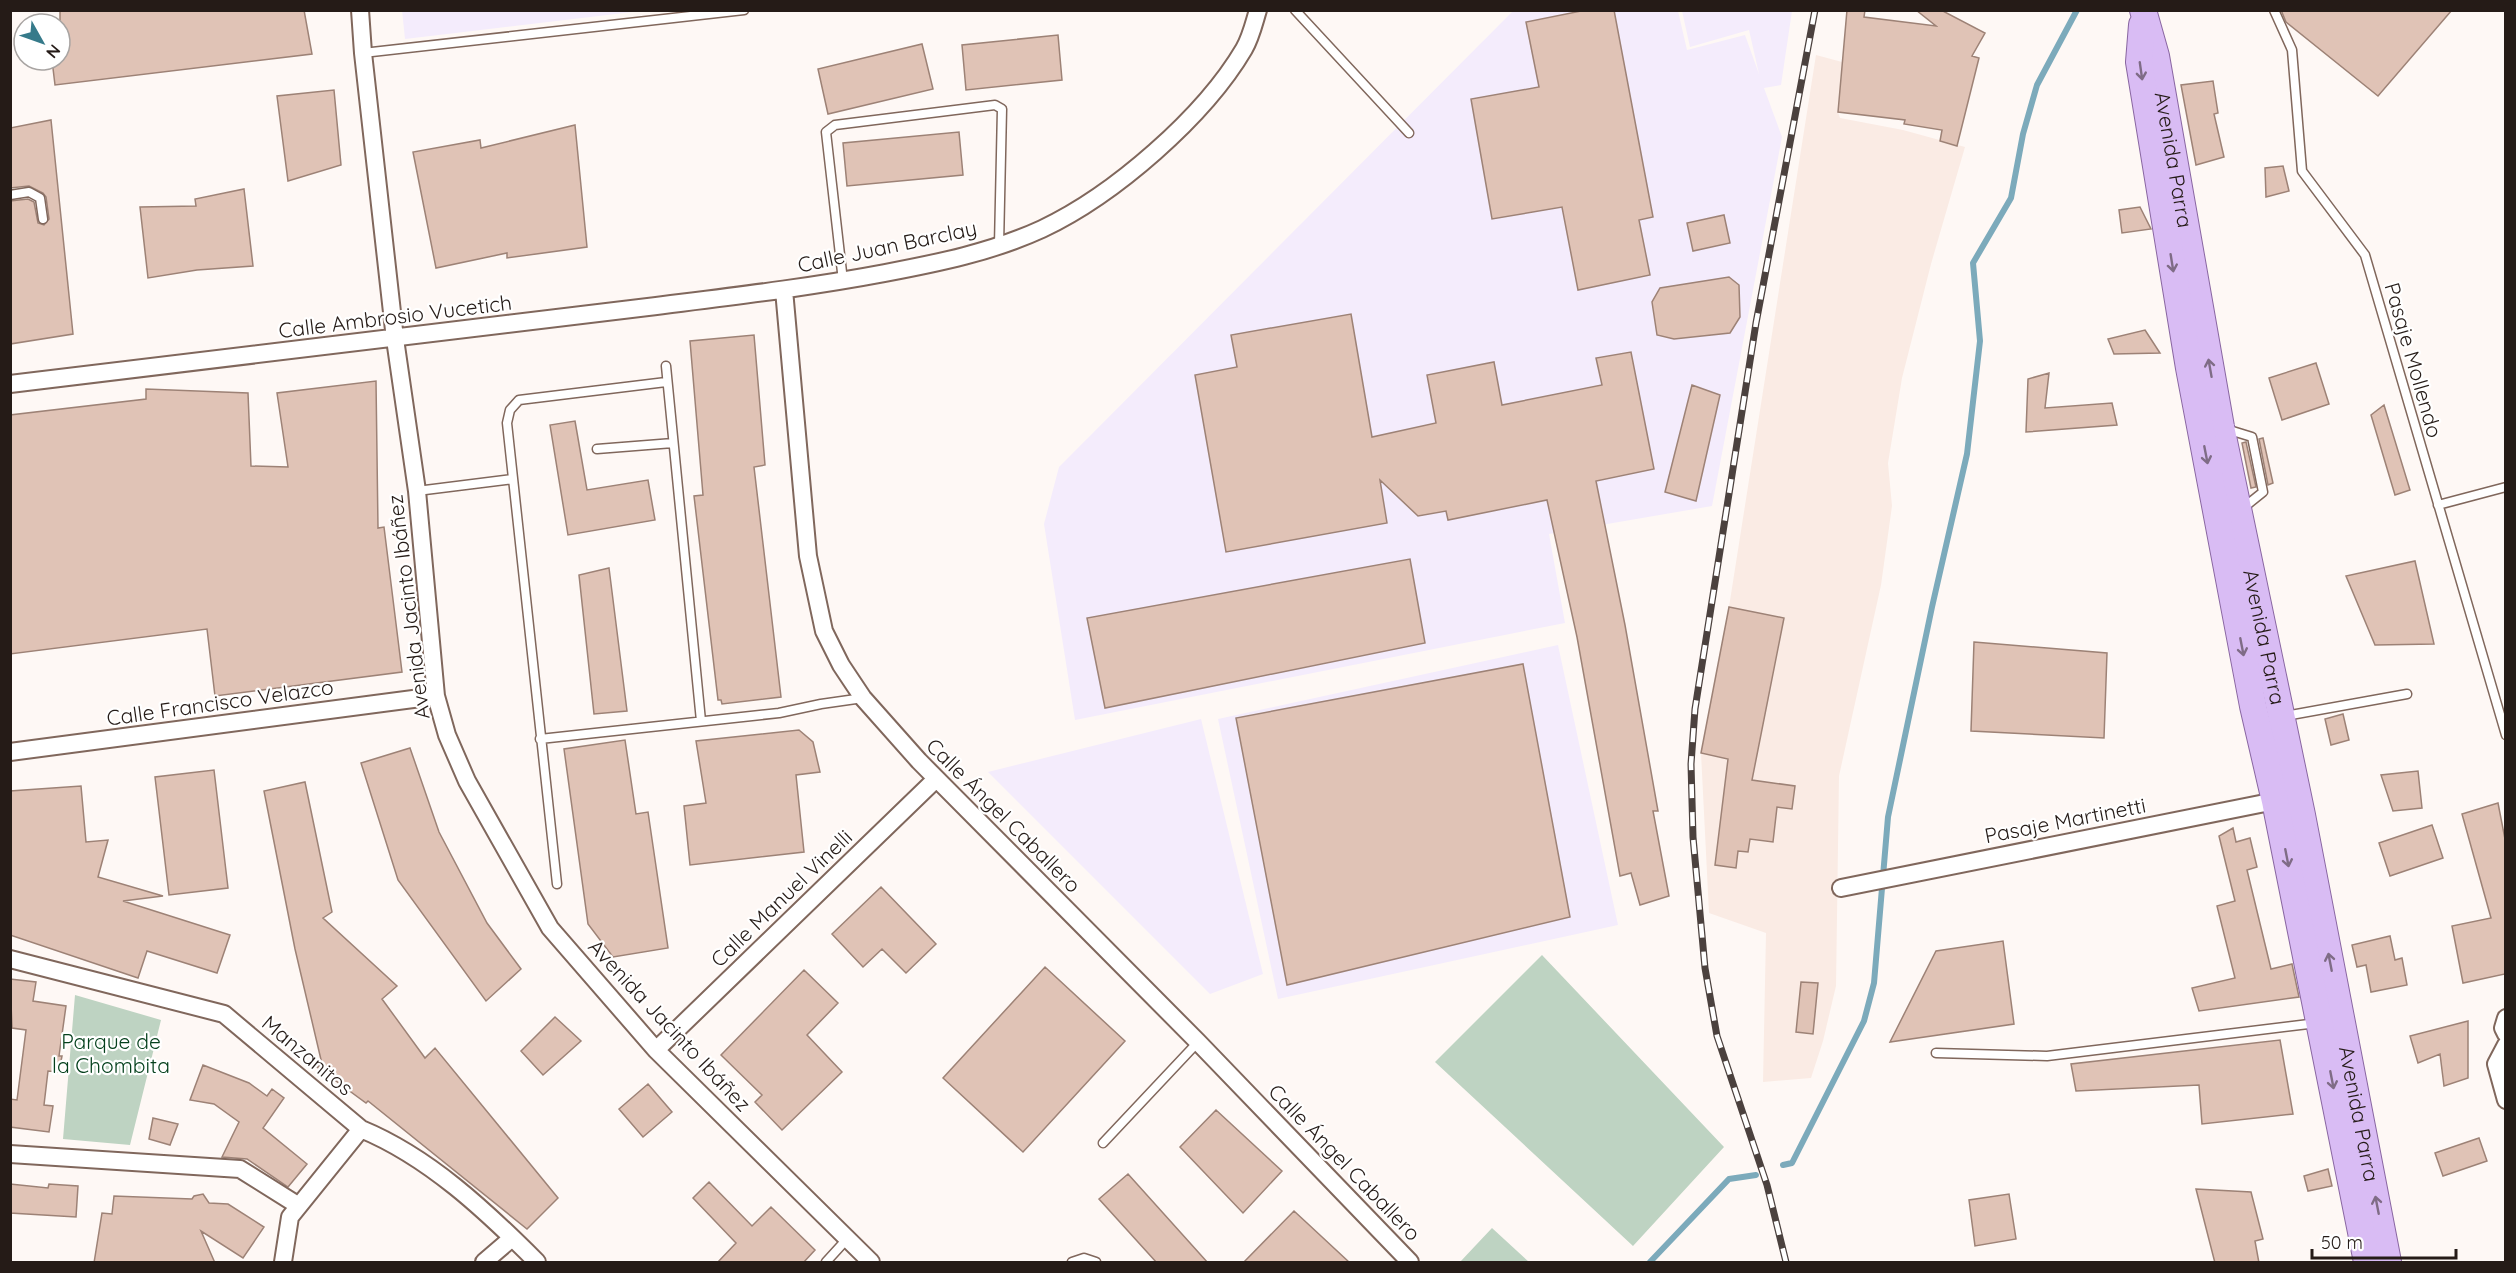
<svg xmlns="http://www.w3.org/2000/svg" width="2516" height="1273" viewBox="0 0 2516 1273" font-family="Quicksand,sans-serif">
	<rect width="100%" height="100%" fill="#fef8f5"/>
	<path fill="#faebe4" d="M1816,55L1842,62L1838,112L1840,118L1903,130L1965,147L1931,264L1902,378L1888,463L1892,506L1881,585L1839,776L1836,986L1823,1041L1811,1078L1763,1082L1766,933L1709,913L1701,753L1729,607Z"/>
	<path fill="#f4ecfc" d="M402,10H641V11L405,39Z
		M1513,11H1678L1687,50L1745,35L1759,74L1749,30L1690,47L1682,11H1792L1781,85L1764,88L1782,137L1712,506L1549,534L1565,623L1075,720L1044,524L1059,467Z
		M1558,645L1618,925L1278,999L1218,719Z
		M1201,719L1263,974L1210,994L988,772Z"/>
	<path fill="#bed3c2" d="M1542,955L1724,1147L1633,1246L1435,1062Z
		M75,995L161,1020L130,1145L63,1139Z
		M1492,1228L1529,1262H1460Z"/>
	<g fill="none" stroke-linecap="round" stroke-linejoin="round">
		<path stroke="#7caabb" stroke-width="6" d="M1783,1165L1792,1163L1864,1021L1874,983L1888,817L1932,607L1967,454L1980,341L1973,263L2011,198L2023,134L2037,85L2077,10
			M1650,1262L1729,1179L1756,1175"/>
	</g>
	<path fill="#e0c3b6" stroke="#9d8276" stroke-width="1.5" d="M60,10H304L312,54L55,85L52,60H60Z
		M1586,10H1614L1653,217L1639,220L1650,275L1578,290L1562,207L1492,219L1471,99L1539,87L1526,22Z
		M1847,10H1865L1864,17L1936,26L1916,10H1941L1985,33L1972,56L1979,58L1957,146L1940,141L1942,130L1904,124L1905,120L1838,112Z
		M2281,10H2452L2378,96L2286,22Z
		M1058,35L1062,80L966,90L962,45Z
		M922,44L933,89L828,114L818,69Z
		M2213,81L2218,113L2214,114L2224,157L2196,165L2181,85Z
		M334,90L341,165L288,181L277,96Z
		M51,120L73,334L10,344V201L28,199L34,202L38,223L44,225L49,219L46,197L43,193L29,186L10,188V128Z
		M575,125L587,247L507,258V253L436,268L413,152L480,140L481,148Z
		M959,132L963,175L847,186L843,143Z
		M2283,166L2289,191L2266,197L2265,168Z
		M244,189L253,266L197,270L148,278L140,207L196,206L195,199Z
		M2140,207L2151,229L2122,233L2119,210Z
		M1724,215L1730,243L1693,251L1687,223Z
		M1729,277L1739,285L1740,317L1730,333L1674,339L1657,335L1652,302L1660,288Z
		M1351,314L1372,437L1436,423L1427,375L1494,362L1502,405L1602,385L1596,358L1631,352L1654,469L1596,481L1625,625L1658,811H1653L1669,896L1640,905L1631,873L1620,876L1577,637L1547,500L1448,520L1446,511L1418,516L1380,480L1387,523L1226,552L1195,375L1237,367L1231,335Z
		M2145,330L2160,353L2114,354L2108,339Z
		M754,335L765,465L754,467L781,697L722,704L721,700H718L694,496L703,495L690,341Z
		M2316,363L2329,404L2282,420L2269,378Z
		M2049,373L2045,408L2112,403L2117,425L2026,432L2028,379Z
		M376,381L378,528L384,527L402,672L215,696L207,629L10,654V415L146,399V389L248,393L251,466L288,467L277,393Z
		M1692,385L1720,395L1696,501L1665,492Z
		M2384,405L2410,490L2395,495L2371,415Z
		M575,421L587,490L648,480L655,520L568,535L550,425Z
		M2263,438L2273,483L2268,485L2259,439Z
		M2246,442L2256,487L2251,488L2242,443Z
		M1410,559L1425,643L1105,708L1087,618Z
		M2415,561L2434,644L2375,645L2346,576Z
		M609,568L627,711L594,714L579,575Z
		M1729,607L1784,618L1752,780L1795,786L1792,809L1777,807L1773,842L1750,839L1748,852L1738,851L1736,868L1715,865L1728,759L1701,753Z
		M1974,642L2107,653L2104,738L1971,731Z
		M1523,664L1570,917L1287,985L1236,718Z
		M2343,714L2349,740L2331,745L2325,719Z
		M799,730L813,742L820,772L796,775L804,852L690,865L684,806L706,803L696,741Z
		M625,740L636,814L648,812L668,948L613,957L588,924L564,749Z
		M410,748L439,832L487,923L521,969L486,1001L398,880L361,763Z
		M214,770L228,888L169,895L155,777Z
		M2418,771L2422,808L2393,811L2381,775Z
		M305,782L332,912L323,918L397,986L382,999L425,1058L435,1048L558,1198L527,1229L368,1101L366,1103L317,1067L322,1064L295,949L264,791Z
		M81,786L86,842L108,840L98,877L163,896L123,901L230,935L217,973L147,951L138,978L10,935V791Z
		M2498,803L2505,839V974L2463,983L2452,926L2491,918L2462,814Z
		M2432,825L2443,858L2390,876L2379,843Z
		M2233,828L2236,842L2250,838L2257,867L2247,870L2271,969L2292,964L2299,997L2199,1011L2192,988L2235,978L2217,906L2235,901L2219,836Z
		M881,887L936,944L906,973L882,949L863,967L832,934Z
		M2390,936L2395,960L2402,958L2407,985L2371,992L2366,965L2357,967L2352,945Z
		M2003,941L2014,1024L1890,1042L1936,951Z
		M1045,967L1125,1041L1023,1152L943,1078Z
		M804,970L838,1003L807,1035L842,1072L782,1130L755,1102L762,1095L721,1055Z
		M10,979L36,982L33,1001L66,1006L59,1056H62L59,1072L48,1071L44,1105L53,1106L49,1132L10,1127V1099L17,1100L26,1030L12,1028Z
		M1801,982L1818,983L1813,1034L1796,1032Z
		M555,1017L581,1041L543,1075L521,1051Z
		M2468,1021V1078L2444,1086L2440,1054L2418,1063L2410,1036Z
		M2280,1040L2293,1114L2202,1124L2199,1085L2076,1091L2071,1064Z
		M203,1065L249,1083L267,1096L272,1089L284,1098L263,1128L307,1164L288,1187L247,1159L222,1157L239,1122L214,1104L190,1100Z
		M648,1084L672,1112L643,1137L619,1109Z
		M1216,1110L1282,1171L1243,1213L1180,1147Z
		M153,1118L178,1124L170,1145L149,1139Z
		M2479,1138L2487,1161L2443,1176L2435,1153Z
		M2328,1169L2332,1186L2308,1191L2304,1176Z
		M1128,1174L1208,1263H1157L1099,1199Z
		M709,1182L752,1226L771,1207L815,1250L803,1263H717L736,1243L693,1198Z
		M10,1184L48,1188L49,1184L78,1186L76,1217L10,1213Z
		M2196,1189L2251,1192L2263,1239L2255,1241L2259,1263H2215Z
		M203,1194L209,1203L228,1204L264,1227L243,1258L201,1231L215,1263H94L102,1213L112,1214L114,1196L192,1199L194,1196Z
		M2009,1194L2016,1239L1975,1246L1969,1200Z
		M1294,1211L1307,1223L1350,1263H1243Z"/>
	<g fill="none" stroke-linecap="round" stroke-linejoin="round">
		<g stroke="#80675c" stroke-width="11">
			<path id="service" d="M1295,10L1409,133
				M2274,10L2292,50L2302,171L2365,255L2506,735
				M363,53L744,10
				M10,195L29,192L40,198L43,219
				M843,281L826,132L835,125L995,105L1002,109L999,245
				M666,366L701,721
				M2226,429L2252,437L2263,492L2243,508
				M597,449L673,443
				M417,491L513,479
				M2438,505L2506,487
				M2285,716L2407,694
				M540,739L779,713L821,704L863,698
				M557,884L507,423L510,410L519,400L666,382
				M1936,1053L2047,1056L2317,1023
				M1103,1143L1198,1042
				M826,1262L847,1239
				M1072,1262L1084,1258L1096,1262"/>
		</g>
		<g stroke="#80675c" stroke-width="20">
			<path id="minor" d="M360,10L363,53L395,339L417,491L436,696L447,735L467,781L550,928L656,1050L871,1262
				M784,290L808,556L824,631L841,665L863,698L919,761L1198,1042L1410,1262
				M10,384C223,359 436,334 648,307C727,297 806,288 885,273C938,263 992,252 1042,229C1114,195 1204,117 1244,49C1251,37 1254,23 1258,10
				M10,752L436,696
				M1841,888L2285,799
				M10,959L224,1014L361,1129C429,1157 486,1211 537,1262
				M2506,1018L2503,1028L2506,1034
				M2506,1045L2496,1064L2506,1100
				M656,1050L936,779
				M10,1154L240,1169L299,1206
				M283,1262L290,1217L361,1129
				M484,1262L512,1238"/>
		</g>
		<g stroke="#8966a1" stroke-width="28">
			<g id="primary">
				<path id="s1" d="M2143,10L2156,56L2221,427L2302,815L2388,1262"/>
				<path d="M2142,25L2139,62L2189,368L2253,706L2275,801L2367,1262"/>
			</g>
		</g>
		<use href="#service" stroke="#fff" stroke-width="8"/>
		<use href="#minor" stroke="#fff" stroke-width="16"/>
		<use href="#primary" stroke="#d9bcf4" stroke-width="26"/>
		<g stroke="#4b413e" stroke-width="7">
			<path id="rail" d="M1786,1262L1767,1185L1717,1036L1705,968L1693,837L1691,764L1695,709L1756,323L1815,10"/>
		</g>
		<use href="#rail" stroke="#fff" stroke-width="4.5" stroke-dasharray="14" stroke-linecap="butt"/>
	</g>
	<defs><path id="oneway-shaft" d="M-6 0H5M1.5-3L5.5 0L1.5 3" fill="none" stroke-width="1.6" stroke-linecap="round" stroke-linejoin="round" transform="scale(1.5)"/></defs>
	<g stroke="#7f6c86">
		<use href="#oneway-shaft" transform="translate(2141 71) rotate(82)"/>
		<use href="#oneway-shaft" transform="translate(2172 263) rotate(81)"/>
		<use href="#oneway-shaft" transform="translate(2210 368) rotate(-100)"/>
		<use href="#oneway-shaft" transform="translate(2206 455) rotate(79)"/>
		<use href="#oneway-shaft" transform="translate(2242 647) rotate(79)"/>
		<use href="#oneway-shaft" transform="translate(2287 858) rotate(79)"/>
		<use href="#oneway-shaft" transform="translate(2330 962) rotate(-101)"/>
		<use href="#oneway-shaft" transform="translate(2332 1080) rotate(79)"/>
		<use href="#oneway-shaft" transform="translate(2377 1205) rotate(-101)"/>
	</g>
	<g text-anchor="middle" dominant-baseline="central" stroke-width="4.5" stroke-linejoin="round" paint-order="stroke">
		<g font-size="21" fill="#251b17" stroke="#fff">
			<text stroke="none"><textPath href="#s1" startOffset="153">Avenida Parra</textPath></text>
			<text transform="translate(887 246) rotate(-12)">Calle Juan Barclay</text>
			<text transform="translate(395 316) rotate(-7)">Calle Ambrosio Vucetich</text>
			<text transform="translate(2414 360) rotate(74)">Pasaje Mollendo</text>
			<text transform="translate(408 607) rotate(-97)">Avenida Jacinto Ibáñez</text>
			<text stroke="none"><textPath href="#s1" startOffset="639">Avenida Parra</textPath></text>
			<text transform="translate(220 702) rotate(-8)">Calle Francisco Velazco</text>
			<text transform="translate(1004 815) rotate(45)">Calle Ángel Caballero</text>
			<text transform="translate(2065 820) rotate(-11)">Pasaje Martinetti</text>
			<text transform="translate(781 898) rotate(-44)">Calle Manuel Vinelli</text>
			<text transform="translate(670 1025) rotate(47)">Avenida Jacinto Ibáñez</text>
			<text transform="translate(308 1055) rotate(40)">Manzanitos</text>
			<text stroke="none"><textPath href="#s1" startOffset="1125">Avenida Parra</textPath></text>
			<text transform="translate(1345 1162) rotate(46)">Calle Ángel Caballero</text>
		</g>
		<g font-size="21" fill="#04401c" stroke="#fff">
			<text x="111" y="1041">Parque de<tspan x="111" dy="24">la Chombita</tspan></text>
		</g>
	</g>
	<rect width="2516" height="1273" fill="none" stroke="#251b17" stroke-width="24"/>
	<g transform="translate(42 42) rotate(130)"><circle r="28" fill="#ffffff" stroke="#a8a4a2" stroke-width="1.5"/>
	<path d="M0-4.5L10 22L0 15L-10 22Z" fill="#367a8a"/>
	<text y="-9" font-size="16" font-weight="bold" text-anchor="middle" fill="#251b17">N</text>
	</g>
	<path d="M2312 1249v9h144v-9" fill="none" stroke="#251b17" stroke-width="3"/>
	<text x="2321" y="1249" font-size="18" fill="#251b17" stroke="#ffffff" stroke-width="4.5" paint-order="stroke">50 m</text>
</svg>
